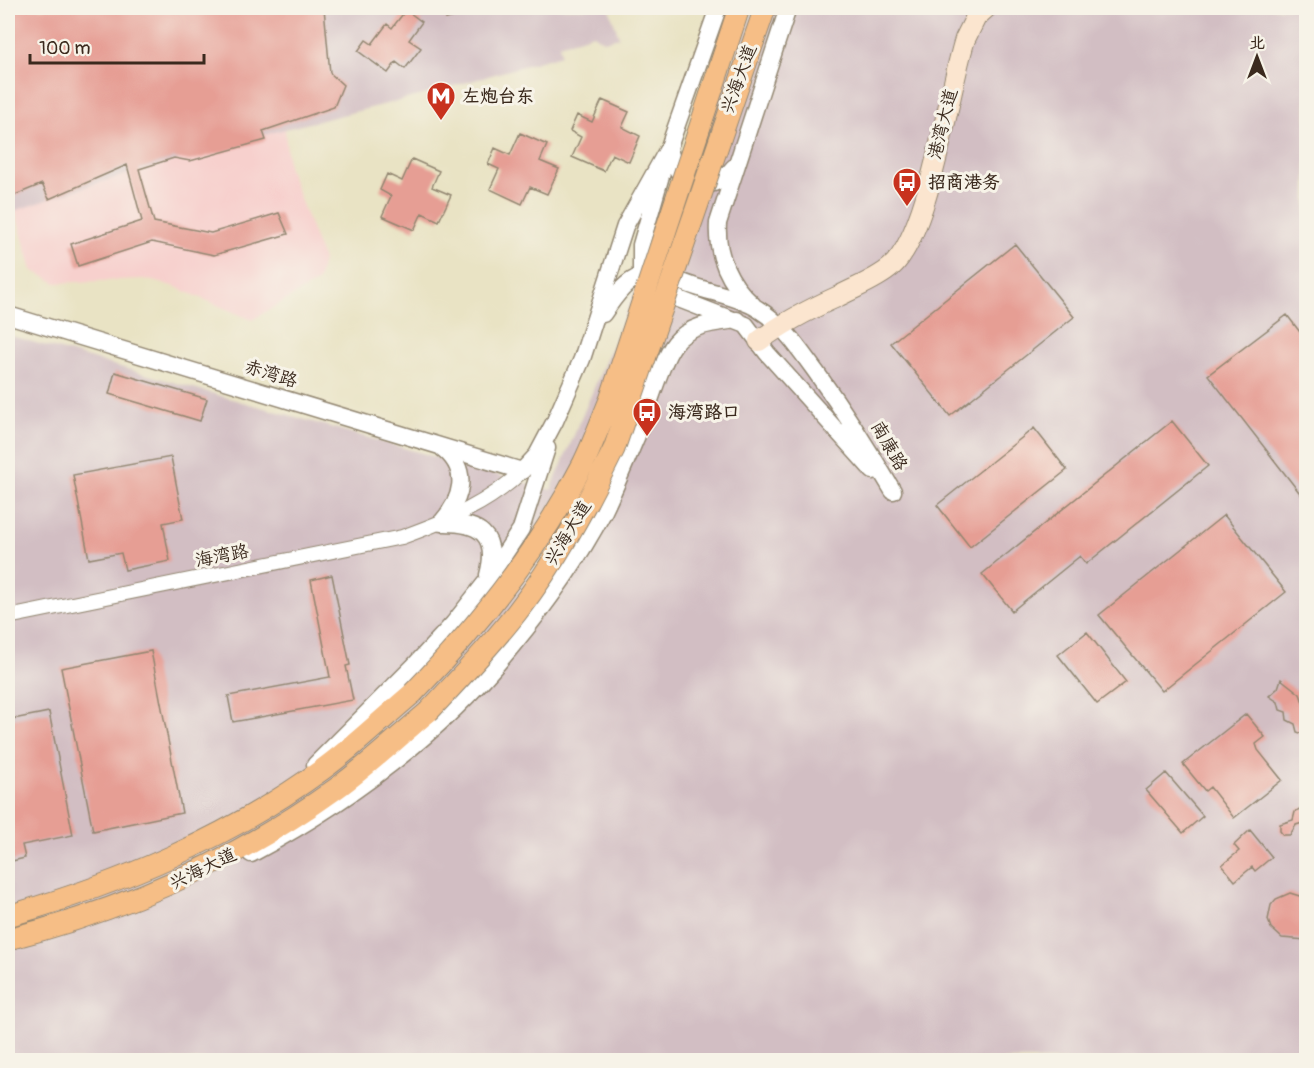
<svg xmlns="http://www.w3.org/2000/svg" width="1314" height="1068" viewBox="0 0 1314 1068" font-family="Pangolin,'LXGW WenKai TC',sans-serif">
	<rect width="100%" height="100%" fill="#f7f3e8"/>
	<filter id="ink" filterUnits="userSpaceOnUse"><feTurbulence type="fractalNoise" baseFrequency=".0167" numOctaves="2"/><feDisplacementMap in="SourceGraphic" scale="12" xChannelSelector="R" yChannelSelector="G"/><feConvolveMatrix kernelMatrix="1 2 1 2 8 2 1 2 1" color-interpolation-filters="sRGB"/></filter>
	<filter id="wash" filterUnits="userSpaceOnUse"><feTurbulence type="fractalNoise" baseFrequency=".008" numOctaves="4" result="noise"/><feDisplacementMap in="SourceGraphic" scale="24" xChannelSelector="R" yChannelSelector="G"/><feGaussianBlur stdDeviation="1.35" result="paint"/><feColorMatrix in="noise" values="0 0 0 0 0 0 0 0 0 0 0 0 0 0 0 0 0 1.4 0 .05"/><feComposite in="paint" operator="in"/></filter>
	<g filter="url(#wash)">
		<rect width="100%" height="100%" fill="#e9e3c4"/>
		<path fill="#f7d0cd" d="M8,8H124L283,102L288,166L323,260L318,281L252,320L173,286L143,279L56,283L32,270L11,197Z"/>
		<path fill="#d2bec3" d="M8,8H609L619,37L604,41L593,34L559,45L561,55L423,95L281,130L94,184L8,213Z
			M754,8H1306V1060H8V335L551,490Z"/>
		<g id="blocks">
			<path fill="#e69e94" d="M8,8H324L330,73L343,85L334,107L263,131L266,140L190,161L174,158L139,169L154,222L211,233L279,213L288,234L214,255L152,242L78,266L71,244L142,221L127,165L49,199L42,184L8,198Z
				M443,8H478V11L446,19Z
				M406,10L422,22L409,40L421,48L405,69L396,62L388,73L358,51L366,40L372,44L387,24L392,28Z
				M602,100L629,112L622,127L640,136L629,162L612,154L604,171L572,157L581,137L570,131L577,115L592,122Z
				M520,133L547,145L540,161L559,169L547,194L530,187L522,204L490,189L499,169L488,164L495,148L510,155Z
				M412,159L439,171L432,187L451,195L439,221L422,213L414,230L382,216L391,196L380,190L387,174L402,181Z
				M1015,244L1074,317L950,416L891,343Z
				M1287,315L1306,340V501L1208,375Z
				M115,372L207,399L200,421L109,394Z
				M1172,421L1208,466L1086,564L1080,556L1012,611L982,574Z
				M1034,428L1067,470L970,547L937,505Z
				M171,457L183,519L163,523L170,561L125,570L121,553L89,559L73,475Z
				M1224,515L1286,592L1162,691L1099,615Z
				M332,575L350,665L346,666L353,700L233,722L228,696L330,677L311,580Z
				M1087,632L1126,682L1097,704L1058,655Z
				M151,651L182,813L93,831L61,668Z
				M1281,679L1300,694L1304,705H1306V735L1297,732L1295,724L1287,720L1286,712L1280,710L1278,702L1269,696L1278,688Z
				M49,712L73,835L22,845L25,858L8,862V799L12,798L8,778V720Z
				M1246,714L1265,737L1256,744L1258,750L1282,780L1234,818L1210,787L1205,791L1183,764Z
				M1166,773L1203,816L1183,833L1146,790Z
				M1301,808L1306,809V822L1296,825L1290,835H1283L1280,831V824L1293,820L1295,812Z
				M1250,830L1272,857L1255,871L1252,867L1235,881L1222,865L1239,851L1234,845Z
				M1290,893L1306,898V940L1282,938L1271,928L1268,920L1271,905L1276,899Z"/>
		</g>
	</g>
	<g filter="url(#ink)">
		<use href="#blocks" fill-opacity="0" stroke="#928671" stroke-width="1.5"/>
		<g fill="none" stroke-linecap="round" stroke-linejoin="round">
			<g stroke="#928671" stroke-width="16">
				<path id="minor" d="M8,617L402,537C446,521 489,504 522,471"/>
			</g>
			<g stroke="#928671" stroke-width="19">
				<path id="tertiary" d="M669,147C675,186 709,199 734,167
					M662,172L641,245V270L645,281L658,291L746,325L767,353L873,471
					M753,305C729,284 716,255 718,223L788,8
					M603,314C633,269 643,268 693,286C713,293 739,297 758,309C783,324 799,349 816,372C844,411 869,450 893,491
					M8,315L522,471L537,455L555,421L582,359L625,226L669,147L718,8
					M441,523C479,522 499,534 488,575
					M441,523C462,499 471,470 442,448
					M315,765L413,667L453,624L486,582L521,529L547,448
					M251,854C350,801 441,734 512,646C546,605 579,558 604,511C615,488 625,464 635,440C647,415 660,362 675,343C690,324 715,323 737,320"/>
			</g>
			<g stroke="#928671" stroke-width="22">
				<path id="secondary" d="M759,341C784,322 810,309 839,296C856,287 876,280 891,267C929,234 948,93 965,39L976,17L986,8"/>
			</g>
			<g stroke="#928671" stroke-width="23">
				<path id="primary" d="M8,916C121,883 227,839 323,769C355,746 383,718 413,693
					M8,939C127,909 237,860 337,788C369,765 398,737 428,712"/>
			</g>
			<use href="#minor" stroke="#fff" stroke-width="14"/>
			<use href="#tertiary" stroke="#fff" stroke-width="16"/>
			<use href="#secondary" stroke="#fbe5cf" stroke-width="20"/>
			<use href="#primary" stroke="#f6be86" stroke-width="21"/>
			<g stroke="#928671" stroke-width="23" stroke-linecap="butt">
				<path id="primary-bridge" d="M413,693C480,624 539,550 583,464C593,444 601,421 610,400L739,8
					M428,712C459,679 490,647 517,612C556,562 586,506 614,449L765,8"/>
			</g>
			<use href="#primary-bridge" stroke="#f6be86" stroke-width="21"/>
		</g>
	</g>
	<defs>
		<g id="metro-pin" transform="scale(1.5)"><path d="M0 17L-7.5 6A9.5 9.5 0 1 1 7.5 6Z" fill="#c8321e" stroke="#f7f3e8"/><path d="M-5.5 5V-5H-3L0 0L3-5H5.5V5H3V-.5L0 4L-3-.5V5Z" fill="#fff"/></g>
		<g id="bus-pin" transform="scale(1.5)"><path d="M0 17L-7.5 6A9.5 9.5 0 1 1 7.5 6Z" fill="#c8321e" stroke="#f7f3e8"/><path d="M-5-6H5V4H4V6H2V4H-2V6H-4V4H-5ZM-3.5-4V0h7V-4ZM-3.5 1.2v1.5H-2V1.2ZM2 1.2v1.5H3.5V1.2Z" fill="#fff"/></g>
	</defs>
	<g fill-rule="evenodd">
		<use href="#metro-pin" x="441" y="96"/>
		<use href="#bus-pin" x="907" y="182"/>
		<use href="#bus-pin" x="647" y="412"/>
	</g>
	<g text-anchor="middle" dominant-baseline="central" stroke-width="6" stroke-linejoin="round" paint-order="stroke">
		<g font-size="18" fill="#3b2a1e" stroke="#f7f3e8">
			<text transform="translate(739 79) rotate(-70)">兴海大道</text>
			<text transform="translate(943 124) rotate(-76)">港湾大道</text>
			<text transform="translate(271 374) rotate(17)">赤湾路</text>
			<text transform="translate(889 446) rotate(60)">南康路</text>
			<text transform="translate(568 533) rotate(-59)">兴海大道</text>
			<text transform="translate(222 556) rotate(-11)">海湾路</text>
			<text transform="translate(203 869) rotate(-26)">兴海大道</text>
		</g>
		<g font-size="18" font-weight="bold" fill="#3b2a1e" stroke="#f7f3e8" text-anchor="start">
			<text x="462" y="96">左炮台东</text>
			<text x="928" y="182">招商港务</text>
			<text x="668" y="412">海湾路口</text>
		</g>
	</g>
	<rect width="1314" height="1068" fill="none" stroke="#f7f3e8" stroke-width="30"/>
	<g transform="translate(1257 57)" stroke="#f7f3e8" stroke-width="4.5" paint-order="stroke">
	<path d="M0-4.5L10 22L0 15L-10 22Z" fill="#3b2a1e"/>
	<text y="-9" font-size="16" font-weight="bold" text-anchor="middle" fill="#3b2a1e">北</text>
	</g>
	<path d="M30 54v9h174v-9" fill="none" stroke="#3b2a1e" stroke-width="3"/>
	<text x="39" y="54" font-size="18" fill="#3b2a1e" stroke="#f7f3e8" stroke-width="4.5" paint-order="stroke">100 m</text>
</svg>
